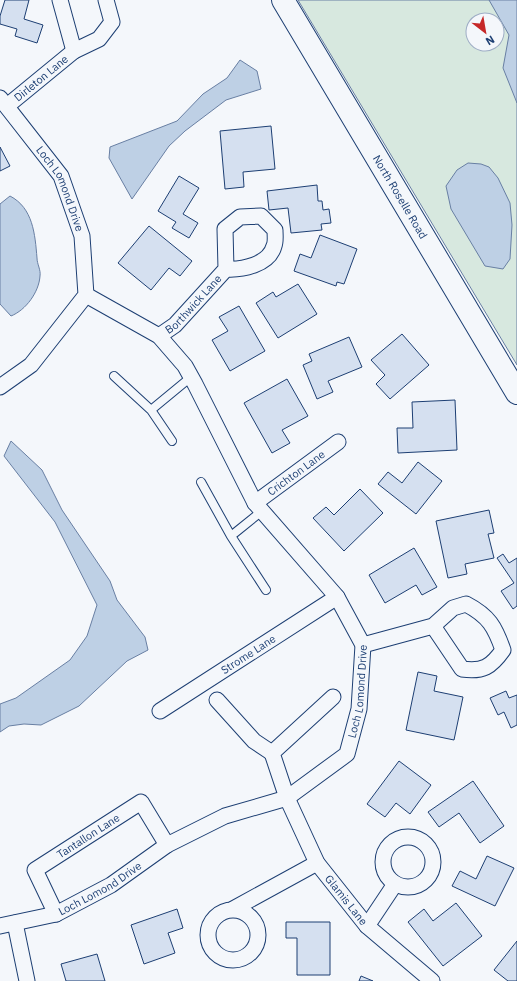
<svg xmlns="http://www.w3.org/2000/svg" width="517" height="981" viewBox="0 0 517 981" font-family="'IBM Plex Sans',sans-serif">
	<rect width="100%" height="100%" fill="#f4f7fb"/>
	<path fill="#d7e8df" stroke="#687fa3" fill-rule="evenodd" d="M298,0H517V365ZM473,20H497V44H473Z"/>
	<path fill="#bed0e5" stroke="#687fa3" d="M489,0H517V103L503,68L509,35Z
		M240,60L257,71L261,89L226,100L185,131L169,146L132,199L109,158L110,147L177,121L203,94L227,78Z
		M468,163L481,164L489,167L498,178L510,203L512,225L510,259L503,269L485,266L451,209L446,186L457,170Z
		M10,196C33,208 35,234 37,258C37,264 41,270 40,276C39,292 26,310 11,316L0,304V204Z
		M11,441L42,470L62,510L110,581L117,600L145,637L148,650L127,661L79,706L41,725L24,724L9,726L0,732V704L16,698L70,660L87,636L97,605L55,522L4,456Z"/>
	<path fill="#d5e0f0" stroke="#1d3f73" d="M5,0H29L24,19L43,25L37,43L15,36L17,29L0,24V16Z
		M271,126L275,169L243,172L244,187L225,189L220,131Z
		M0,147L10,166L0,171Z
		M179,176L199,188L183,214L198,223L189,238L172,228L176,222L158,211Z
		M317,185L318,201H322L323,210L329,209L331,223L321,224L322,230L291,233L288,208L269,210L267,191Z
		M149,226L192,261L180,276L169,268L151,290L118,263Z
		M320,235L357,249L344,284L337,282L336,286L294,271L300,254L311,258Z
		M298,284L317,314L278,338L256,303L273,292L276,297Z
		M239,306L265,351L230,371L212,340L228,331L219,317Z
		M402,334L429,365L390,399L376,384L385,375L371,360Z
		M349,337L362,367L328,381L333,392L317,399L303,365L312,361L309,354Z
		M287,379L308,416L282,430L290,443L272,453L244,403Z
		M455,400L457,450L398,453L397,428H413L412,402Z
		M418,462L442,481L416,514L378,484L388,472L402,483Z
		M360,489L383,513L344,551L313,518L326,507L334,515Z
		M489,510L494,533L488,534L494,558L465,564L467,574L448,578L436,521Z
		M414,548L437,587L422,595L416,585L385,603L369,575Z
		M503,554L509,563L517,558V606L513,609L501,591L514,583L497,558Z
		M418,672L437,676L434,691L463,697L454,740L406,730Z
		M506,691L509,698L517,695V725L511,728L504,712L498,715L490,698Z
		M399,761L431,785L410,814L396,803L385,817L367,804Z
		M473,781L504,826L480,843L459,813L439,827L428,812Z
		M487,856L514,868L495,906L452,886L460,871L476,879Z
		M456,903L482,936L443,966L408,922L424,909L433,921Z
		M177,909L183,928L168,933L175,953L144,964L131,925Z
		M286,922H330V975H297V938H286Z
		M517,941V981H508L494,970Z
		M97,954L105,981H66L61,964Z
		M361,976L373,981H359Z"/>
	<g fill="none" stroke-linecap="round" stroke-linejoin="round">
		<g stroke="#1d3f73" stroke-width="10">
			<path id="lane" d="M114,376L151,410
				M172,441L151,410L191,377
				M201,482L231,536
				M262,511L231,536L266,590"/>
		</g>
		<g stroke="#1d3f73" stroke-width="17">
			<g id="street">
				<path d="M60,0L74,51"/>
				<path id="s1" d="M0,98L61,176L82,236L86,295L31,365L0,387"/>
				<path id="s2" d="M7,106L74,51L99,39L112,22L106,0"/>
				<path id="s3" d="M159,336L175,325L226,269C242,270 269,265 274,246C276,242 275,235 275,230L261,216L240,217L225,229L226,269"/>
				<path id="s4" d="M255,503L338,442"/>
				<path d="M363,645L433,626L453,608L466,604C489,616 495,627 503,650C491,667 483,672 462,669L433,626"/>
				<path id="s5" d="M333,697L272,753L287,798L317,863L367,926L432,981"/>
				<path d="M217,700L254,741L272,753"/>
				<path id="s6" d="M160,711L337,597"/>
				<circle cx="408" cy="862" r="25"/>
				<path d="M233,909L317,863"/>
				<circle cx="233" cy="935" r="25"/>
				<path id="s7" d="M56,914L35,870L141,802L167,845"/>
				<path d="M15,923L27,981"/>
				<path id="s8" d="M0,926L56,914L111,885L167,845L225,816L287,798L347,754L359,709L363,645L337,597L255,503L195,384L185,366L159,336L86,295"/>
				<path d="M367,926L395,884"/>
			</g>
		</g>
		<g stroke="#1d3f73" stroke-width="24">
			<g id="secondary">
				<path id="s9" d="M283,0L517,393"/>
			</g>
		</g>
		<use href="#lane" stroke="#f4f7fb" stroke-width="8"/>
		<use href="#street" stroke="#f4f7fb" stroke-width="15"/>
		<use href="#secondary" stroke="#f4f7fb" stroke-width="22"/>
	</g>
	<g text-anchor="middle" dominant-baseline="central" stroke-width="3" stroke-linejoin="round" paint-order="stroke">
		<g font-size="11" fill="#1d3f73" stroke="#f4f7fb">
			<text stroke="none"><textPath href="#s2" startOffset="44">Dirleton Lane</textPath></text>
			<text stroke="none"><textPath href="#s1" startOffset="110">Loch Lomond Drive</textPath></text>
			<text stroke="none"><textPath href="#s9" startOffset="229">North Roselle Road</textPath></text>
			<text stroke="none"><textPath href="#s3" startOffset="47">Borthwick Lane</textPath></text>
			<text stroke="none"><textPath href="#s4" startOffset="51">Crichton Lane</textPath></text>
			<text stroke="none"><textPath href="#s6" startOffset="105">Strome Lane</textPath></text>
			<text stroke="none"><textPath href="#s8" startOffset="456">Loch Lomond Drive</textPath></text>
			<text stroke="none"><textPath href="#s7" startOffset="112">Tantallon Lane</textPath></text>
			<text stroke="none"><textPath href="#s8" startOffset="108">Loch Lomond Drive</textPath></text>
			<text stroke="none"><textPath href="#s5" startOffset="249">Glamis Lane</textPath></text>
		</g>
	</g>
	<g transform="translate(485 32) rotate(149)"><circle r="19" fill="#f4f7fb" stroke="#9eadc5"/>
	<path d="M0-3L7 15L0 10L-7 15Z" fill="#c62828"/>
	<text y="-6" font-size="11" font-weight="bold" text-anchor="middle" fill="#1d3f73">N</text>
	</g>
</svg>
